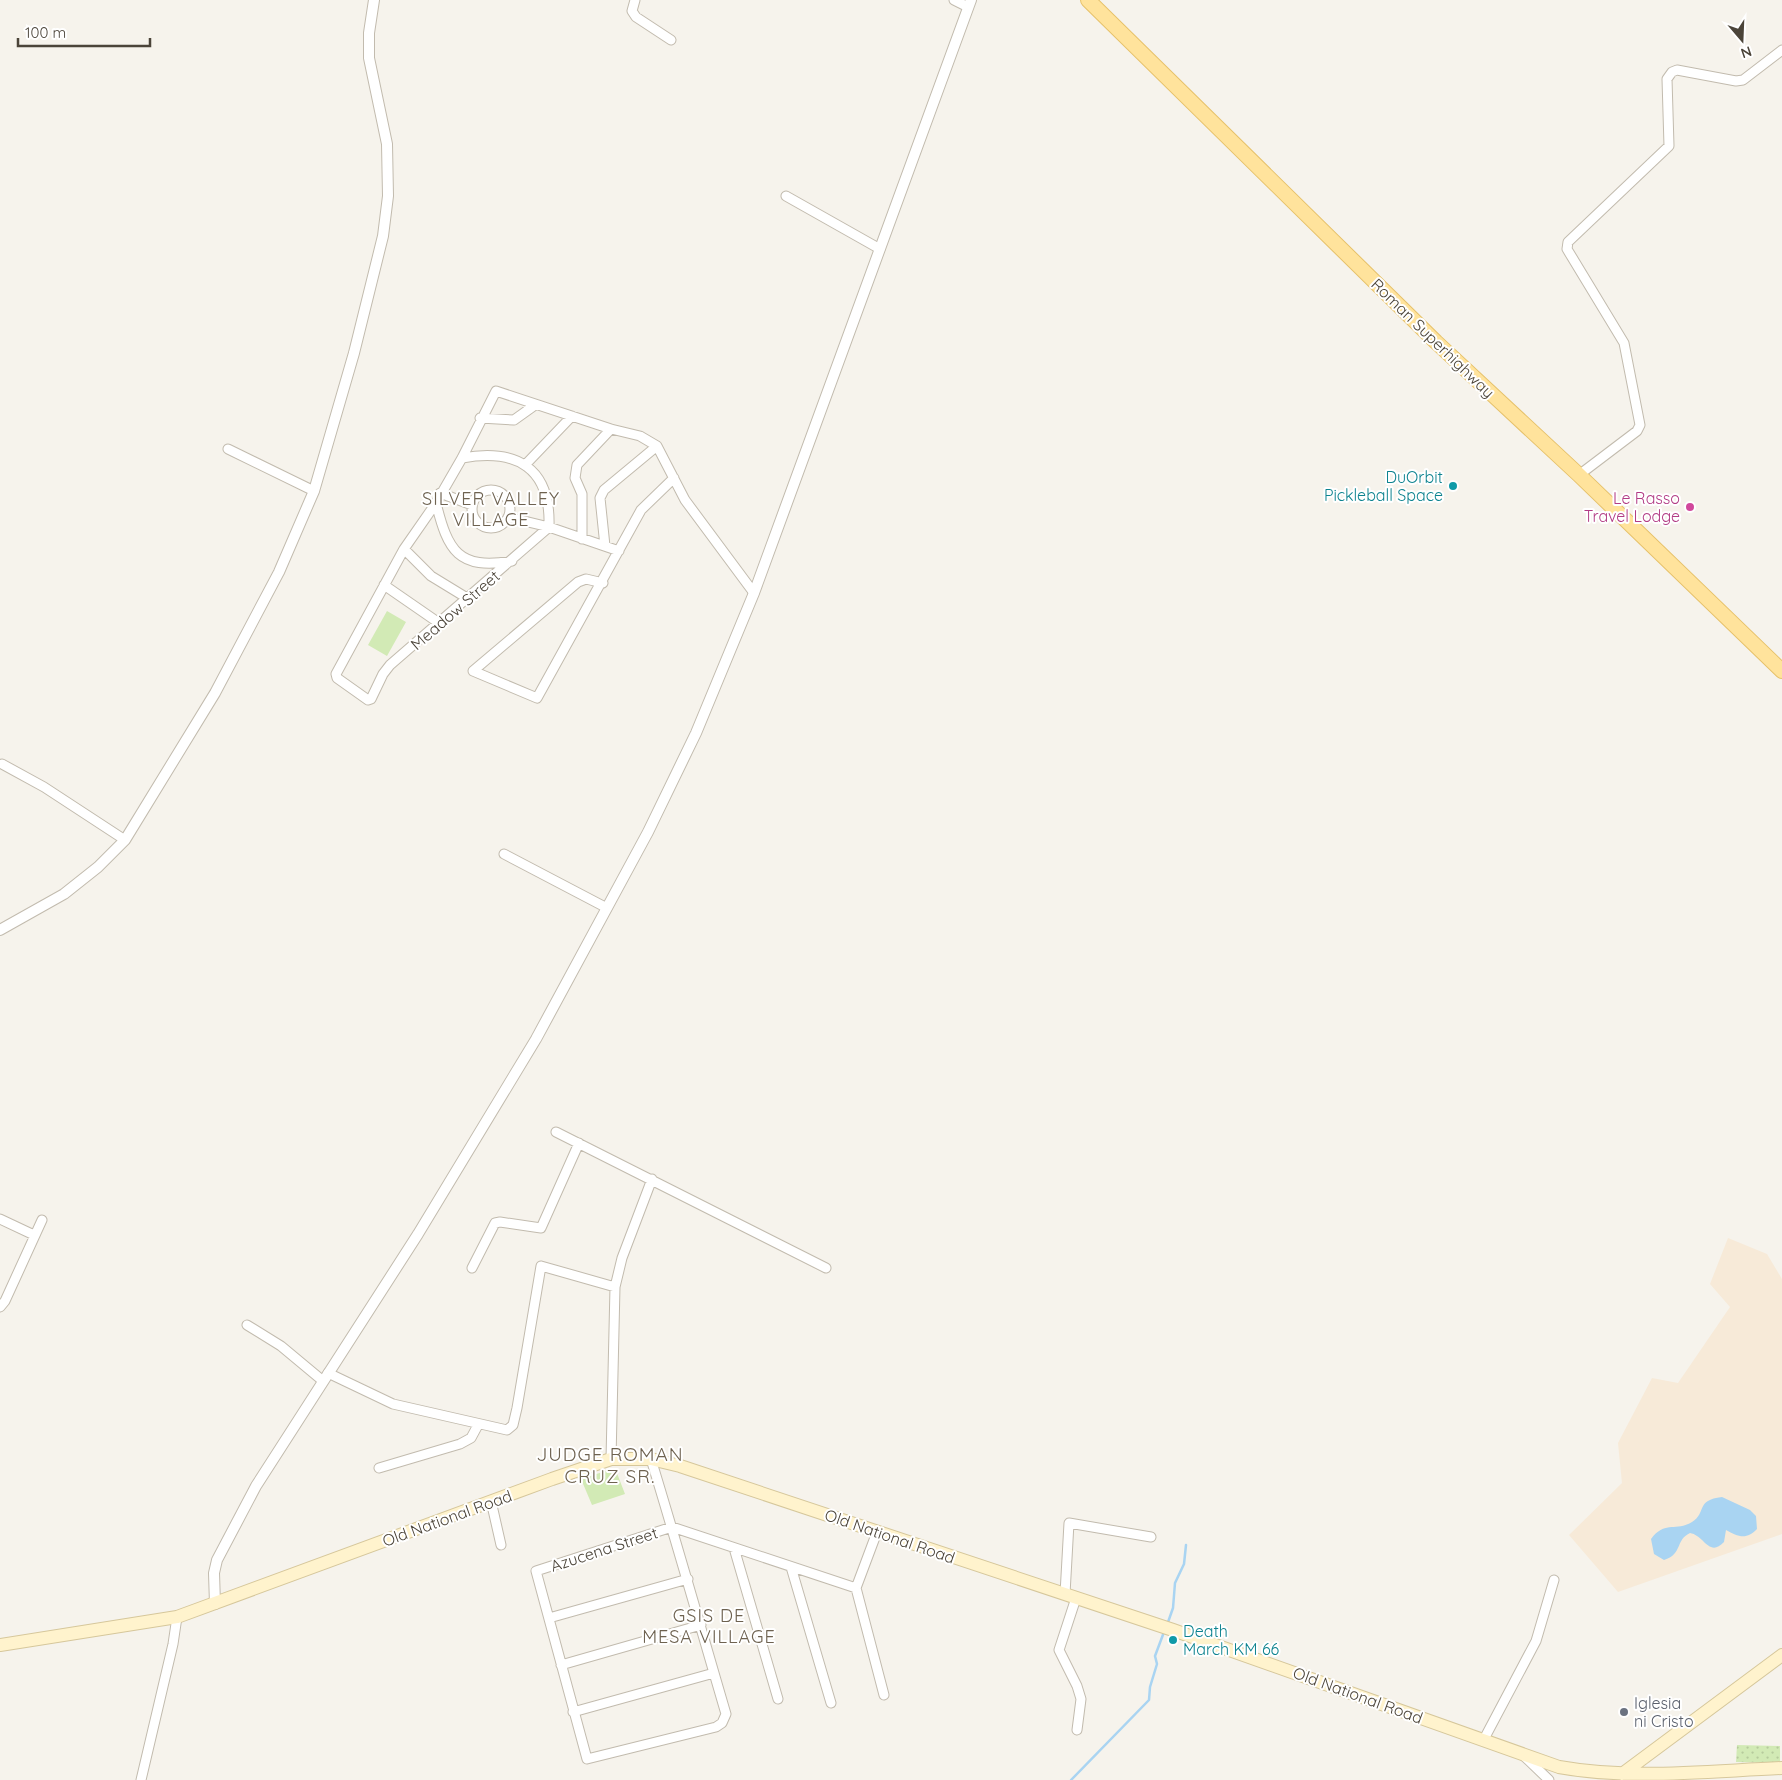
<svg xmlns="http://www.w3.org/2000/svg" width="1782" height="1780" viewBox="0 0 1782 1780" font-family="Quicksand,sans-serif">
	<defs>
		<pattern id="park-dots" width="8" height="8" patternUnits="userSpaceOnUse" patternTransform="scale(1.25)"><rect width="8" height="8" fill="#d2eab5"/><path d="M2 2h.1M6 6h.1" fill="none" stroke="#b6ca9c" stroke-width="1.8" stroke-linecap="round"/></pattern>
	</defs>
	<rect width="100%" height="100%" fill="#f6f3ec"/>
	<path fill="#f7ead8" d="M1728,1238L1767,1254L1782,1279V1534L1618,1592L1569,1535L1622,1483L1618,1443L1652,1378L1678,1383L1730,1307L1710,1284Z"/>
	<path fill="url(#park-dots)" d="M1737,1745L1780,1746V1763L1736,1762Z"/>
	<path fill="#d2eab5" d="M387,611L406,622L387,656L368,645Z
		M615,1468L625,1494L592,1505L581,1479Z"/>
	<path fill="#a9d4f2" d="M1722,1497L1750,1510L1756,1516L1757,1529C1747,1540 1738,1537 1726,1530L1724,1542C1709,1558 1704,1535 1690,1533C1675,1540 1683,1554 1664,1560L1654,1554L1651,1539C1665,1520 1676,1532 1692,1522C1707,1513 1695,1500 1722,1497Z"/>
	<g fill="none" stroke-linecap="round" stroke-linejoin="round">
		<path stroke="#a9d4f2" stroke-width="2.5" d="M1167,1625L1173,1608L1175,1583L1184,1564L1186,1545
			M1071,1780L1149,1700L1150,1687L1157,1664L1155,1656L1164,1632"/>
		<g stroke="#c2bbae" stroke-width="11">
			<path id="minor" d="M635,0L632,11L636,17L671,40
				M954,0L968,7
				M786,196L880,249
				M480,418L514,420L535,405
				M228,449L314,491
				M462,458C517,448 551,468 549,527L390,665L383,674L371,699L368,700L337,678L336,674L404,549L436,503L462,458L496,391L611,429L640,436L657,446L685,500L754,593
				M526,464L572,416
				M1579,475L1637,431L1640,425L1624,343L1567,249L1568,242L1669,146L1667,79L1672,72L1677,70L1736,81L1743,80L1782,50
				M472 509a19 19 0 1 1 38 0a19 19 0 1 1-38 0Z
				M440,493L472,505
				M436,503C448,551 458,570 512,561
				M508,517L549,527L619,551
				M582,539V494L575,478L577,465L611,429
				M605,546L600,498L604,490L657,446
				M404,549L431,576L467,598
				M603,583L586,579L578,582L473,671L537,698L641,510L674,478
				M384,585L439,623
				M2,764L44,787L125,840
				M504,854L607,908
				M556,1132L826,1268
				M0,1219L34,1235
				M472,1268L495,1223L500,1222L541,1228L579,1143
				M0,1307L5,1301L42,1220
				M247,1325L281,1346L323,1381
				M328,1373L393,1404L507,1430L513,1425L517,1408L541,1266L615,1287
				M611,1459L615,1287L622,1258L652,1179
				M651,1459C677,1544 701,1629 726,1714L722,1723L716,1727L587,1759L536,1571L672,1527L856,1588L877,1532
				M379,1468L460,1444L471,1438L478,1425
				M491,1501L501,1545
				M734,1548L778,1699
				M791,1567L831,1703
				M856,1588L884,1695
				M1065,1594L1069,1523L1151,1537
				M1076,1598L1059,1650L1077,1686L1081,1699L1077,1730
				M549,1618L688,1579
				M561,1665L701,1625
				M573,1712L714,1673
				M1483,1741L1536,1641L1554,1580
				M1524,1756L1549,1780
				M141,1780L173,1644L177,1617"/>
		</g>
		<g stroke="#c2bbae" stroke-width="12">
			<path id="tertiary" d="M0,930L64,894L98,867L125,840L215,693L279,572L314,491L354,353L383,236L388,196L387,144L369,58V33L374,0
				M215,1604L214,1573L217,1560L256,1486L418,1234L536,1039L648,832L696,733L754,593L971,0"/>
		</g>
		<g stroke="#d6c79b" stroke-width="14">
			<path id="secondary" d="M0,1645L177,1617L552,1479L611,1459H651L680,1466L1173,1630L1559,1767C1631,1780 1709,1771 1782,1768
				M1622,1774L1782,1655"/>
		</g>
		<g stroke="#e6c16a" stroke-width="16">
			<path id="primary" d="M1088,0L1436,342L1579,475L1782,671"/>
		</g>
		<use href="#minor" stroke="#fff" stroke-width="9"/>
		<use href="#tertiary" stroke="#fff" stroke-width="10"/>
		<use href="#secondary" stroke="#fff3cd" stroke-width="12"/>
		<use href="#primary" stroke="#ffe39c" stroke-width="14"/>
	</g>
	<g fill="#0f9aa8" stroke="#fff" stroke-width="2">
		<circle cx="1453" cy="486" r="5"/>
		<circle cx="1173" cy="1640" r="5"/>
	</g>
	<circle fill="#d1479c" stroke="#fff" stroke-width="2" cx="1690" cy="507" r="5"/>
	<circle fill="#6b7280" stroke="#fff" stroke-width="2" cx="1624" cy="1712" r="5"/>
	<g text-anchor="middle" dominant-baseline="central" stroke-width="4" stroke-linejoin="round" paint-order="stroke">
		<g font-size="16" fill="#4b4439" stroke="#fff">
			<text transform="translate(1433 338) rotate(44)">Roman Superhighway</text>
			<text transform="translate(455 610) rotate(-41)">Meadow Street</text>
			<text transform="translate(447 1518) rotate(-20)">Old National Road</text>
			<text transform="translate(890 1536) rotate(19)">Old National Road</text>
			<text transform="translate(604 1549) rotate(-18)">Azucena Street</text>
			<text transform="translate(1358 1695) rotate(20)">Old National Road</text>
		</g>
		<g font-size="16" fill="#0d838f" stroke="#fff" text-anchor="end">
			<text x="1443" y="477">DuOrbit<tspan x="1443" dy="18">Pickleball Space</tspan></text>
			<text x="1183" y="1631" text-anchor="start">Death<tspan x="1183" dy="18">March KM 66</tspan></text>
		</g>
		<g font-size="16" fill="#b23c85" stroke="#fff" text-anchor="end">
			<text x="1680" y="498">Le Rasso<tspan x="1680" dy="18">Travel Lodge</tspan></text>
		</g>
		<g font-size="16" fill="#5b616d" stroke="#fff" text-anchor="start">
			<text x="1634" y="1703">Iglesia<tspan x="1634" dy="18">ni Cristo</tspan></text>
		</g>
		<g font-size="18" letter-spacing="1" fill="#6e6250" stroke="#fff">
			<text x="491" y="498">SILVER VALLEY<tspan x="491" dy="21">VILLAGE</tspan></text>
			<text x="709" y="1615">GSIS DE<tspan x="709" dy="21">MESA VILLAGE</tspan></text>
		</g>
		<g font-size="19" letter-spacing="1" fill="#6e6250" stroke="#fff">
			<text x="610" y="1454">JUDGE ROMAN<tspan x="610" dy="22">CRUZ SR.</tspan></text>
		</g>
	</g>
	<g transform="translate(1742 40) rotate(161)" stroke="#ffffff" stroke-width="4" paint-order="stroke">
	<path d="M0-4L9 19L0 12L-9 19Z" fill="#4b4439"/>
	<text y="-8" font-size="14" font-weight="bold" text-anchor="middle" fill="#4b4439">N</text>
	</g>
	<path d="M18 38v8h132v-8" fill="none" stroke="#4b4439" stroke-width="2.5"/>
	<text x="25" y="38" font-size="15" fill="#4b4439" stroke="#ffffff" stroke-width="4" paint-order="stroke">100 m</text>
</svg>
